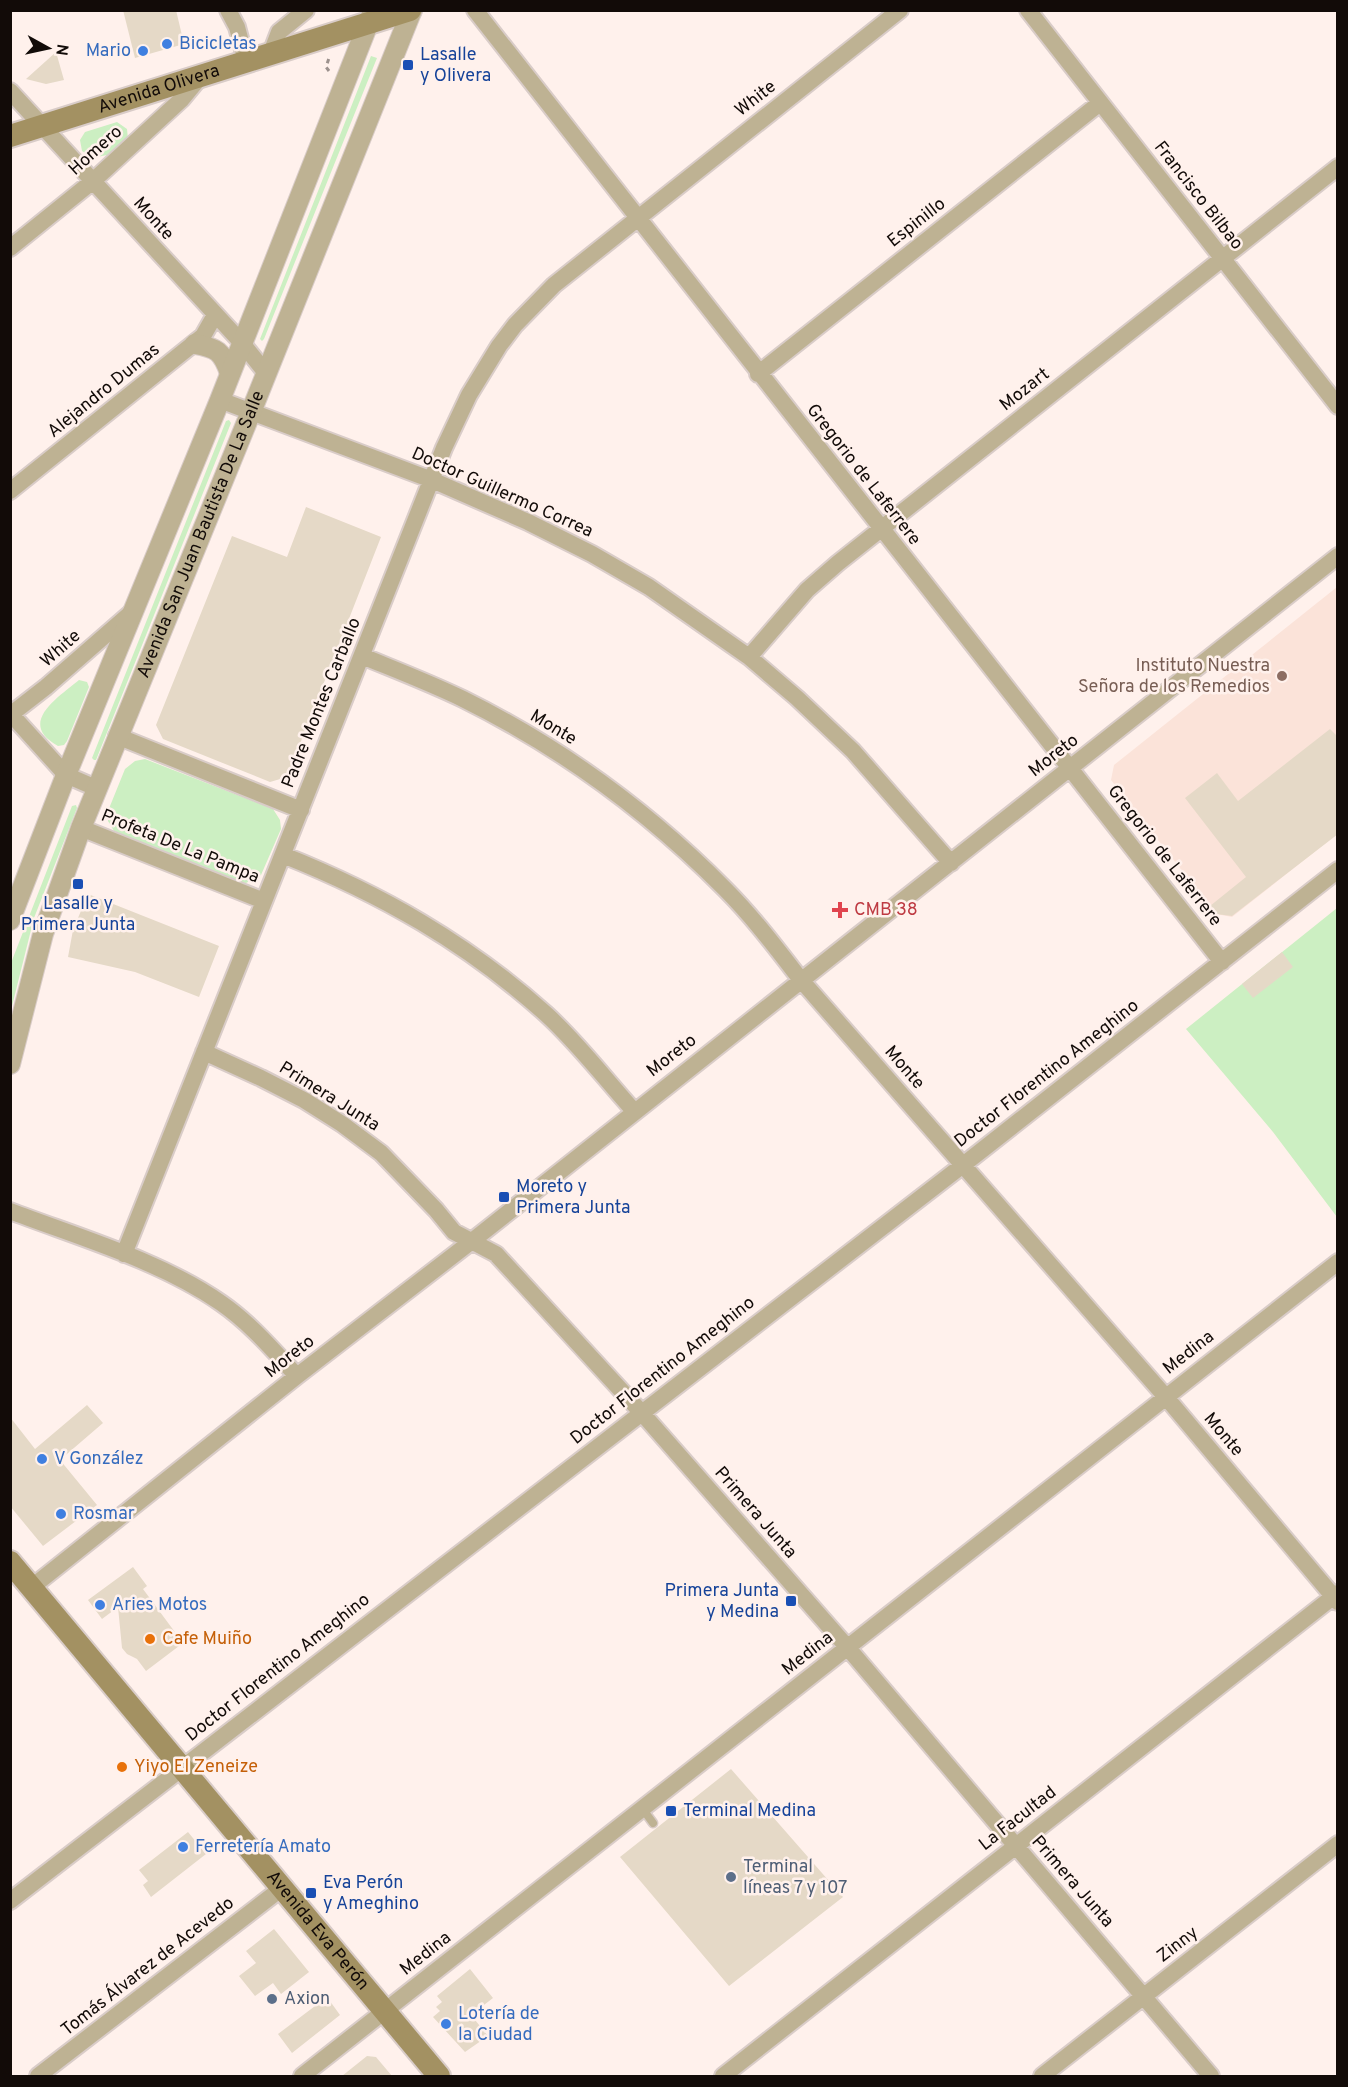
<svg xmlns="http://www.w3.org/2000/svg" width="1348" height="2087" viewBox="0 0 1348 2087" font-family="Overpass,sans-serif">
	<rect width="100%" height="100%" fill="#fff1ec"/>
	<path fill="#fbe3d9" d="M1337,587V834L1232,917L1216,914L1111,780L1114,765Z"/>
	<path fill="#ccefc2" d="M371,56L377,58L264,339L262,341L260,339Z
		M117,122L127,129L128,139L107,155L92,158L82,151L80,140L85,132Z
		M229,420L231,423L96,760H94L92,758L226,421Z
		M79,680L87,682L89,687L67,741L64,745L58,746C16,723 59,697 79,680Z
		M145,759L273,809L280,820L281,829L261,875L246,883L236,882L114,831L108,821V811L125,769L135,761Z
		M76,805L77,808L34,918L11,1010V963L72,806Z
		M1337,908L1338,909L1337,1217L1273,1132L1186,1029Z"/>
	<path fill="#e5d9c7" d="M123,10H176L184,44L135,58Z
		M56,52L64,80L46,84L26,79Z
		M306,507L381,537L287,777L270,782L163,739L156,725L232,536L287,557Z
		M1330,729L1338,737V834L1232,916L1216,914L1210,906L1246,877L1185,798L1217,773L1238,801Z
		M88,894L219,946L199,997L135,972L68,957L73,930Z
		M1282,952L1293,967L1253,998L1242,984Z
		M87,1405L103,1423L60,1460L97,1505L43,1546L10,1506V1417L35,1449Z
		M133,1567L147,1586L143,1589L183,1643L146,1671L137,1659L127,1654L122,1648L118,1607L102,1619L88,1600Z
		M731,1769L843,1897L729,1986L620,1857Z
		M188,1832L206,1854L151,1897L143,1885L148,1881L139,1870Z
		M274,1929L309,1972L281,1994L273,1983L255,1996L239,1976L256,1963L246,1951Z
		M470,1969L493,1998L471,2015L488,2036L465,2052L433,2017L440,2011L436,2007L442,2002L437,1996Z
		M327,1997L340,2015L292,2053L278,2034Z
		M367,2056L376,2057L392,2076H342Z"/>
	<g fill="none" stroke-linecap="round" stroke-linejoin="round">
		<g stroke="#d9ccc8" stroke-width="11">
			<path id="service" d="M642,1808L653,1823"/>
		</g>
		<g stroke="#d9ccc8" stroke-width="20">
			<path id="minor" d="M228,10L237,27L246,61
				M475,10L1222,962
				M1028,10L1338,406
				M271,53L279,32L306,10
				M10,91L242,343L266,373
				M10,248L93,181L182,99L201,76
				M758,374L1100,103
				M220,400L432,480L528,522L592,554L649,587L749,657L797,698L853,751L951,863
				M10,491L203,336L215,315
				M362,656C396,670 430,683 463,699C560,747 649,812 725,889C753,917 777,949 801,980L1165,1396L1338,1602
				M749,657L807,590L838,563L1338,167
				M10,713L66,775L96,788
				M10,715L46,687L132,612
				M117,736L301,810
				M81,828L264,901
				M283,855C381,894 467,943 546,1014C578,1043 605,1079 634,1111
				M204,1052L261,1078L304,1100L342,1124L381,1153L436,1210L454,1232L496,1254L641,1412L848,1648L1211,2076
				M10,1211C78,1237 161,1261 221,1303C250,1323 273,1350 297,1376
				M124,1254L444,448L469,395L499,346L515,325L554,285L900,10
				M32,1587L297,1376L472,1241L1338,556
				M10,1901L963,1165L1338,870
				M38,2076L282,1888
				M302,2076L1338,1262
				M723,2076L1338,1593
				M1042,2076L1338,1844"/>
		</g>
		<g stroke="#d9ccc8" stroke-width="22">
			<g id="tertiary">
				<path d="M195,344C217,348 222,351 230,373"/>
				<path d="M10,920L66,775L220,400L372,14"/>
				<path id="s1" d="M10,1064L43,934L81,828L251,412L412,10"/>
			</g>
		</g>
		<g stroke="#d9ccc8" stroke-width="26">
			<g id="secondary">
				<path id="s2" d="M10,136L410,10"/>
				<path id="s3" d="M10,1562L439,2076"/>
			</g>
		</g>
		<path stroke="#9c918d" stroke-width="3" stroke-dasharray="4.5 4.5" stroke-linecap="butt" d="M329,71L326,67L330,55"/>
		<use href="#service" stroke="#beb293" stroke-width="8"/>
		<use href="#minor" stroke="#beb293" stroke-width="16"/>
		<use href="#tertiary" stroke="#beb293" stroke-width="20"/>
		<use href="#secondary" stroke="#a39162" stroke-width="22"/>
	</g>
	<g fill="#3f7fe0" stroke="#fff1ec" stroke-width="2">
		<circle cx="167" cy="44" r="6"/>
		<circle cx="143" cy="51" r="6"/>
		<circle cx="42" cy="1459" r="6"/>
		<circle cx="61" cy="1514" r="6"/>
		<circle cx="100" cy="1605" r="6"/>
		<circle cx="183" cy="1847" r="6"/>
		<circle cx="446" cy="2024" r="6"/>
	</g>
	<g fill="#1a4fb4" stroke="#fff1ec" stroke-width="2">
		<rect x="402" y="59" width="12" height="12" rx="3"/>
		<rect x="72" y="878" width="12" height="12" rx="3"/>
		<rect x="498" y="1191" width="12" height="12" rx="3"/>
		<rect x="785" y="1595" width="12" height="12" rx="3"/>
		<rect x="665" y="1805" width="12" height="12" rx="3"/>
		<rect x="305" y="1887" width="12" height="12" rx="3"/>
	</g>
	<circle fill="#8d6e63" stroke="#fff1ec" stroke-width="2" cx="1282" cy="676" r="6"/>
	<path fill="#e0444e" stroke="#fff1ec" stroke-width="2" d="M837 901h6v6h6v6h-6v6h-6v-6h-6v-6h6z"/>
	<g fill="#e8710a" stroke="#fff1ec" stroke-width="2">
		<circle cx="150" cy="1639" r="6"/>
		<circle cx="122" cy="1767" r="6"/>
	</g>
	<g fill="#5c6f8a" stroke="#fff1ec" stroke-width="2">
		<circle cx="731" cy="1877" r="6"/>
		<circle cx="272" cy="1999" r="6"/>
	</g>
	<g text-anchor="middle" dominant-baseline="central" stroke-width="5" stroke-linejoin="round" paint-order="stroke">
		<g font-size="18" fill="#366cbe" stroke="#fff1ec" text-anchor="start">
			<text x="179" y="44">Bicicletas</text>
			<text x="131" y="51" text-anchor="end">Mario</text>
			<text x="54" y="1459">V González</text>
			<text x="73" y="1514">Rosmar</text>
			<text x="112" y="1605">Aries Motos</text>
			<text x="195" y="1847">Ferretería Amato</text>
			<text x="458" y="2014">Lotería de<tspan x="458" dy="21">la Ciudad</tspan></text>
		</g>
		<g font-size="18" fill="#164399" stroke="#fff1ec" text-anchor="start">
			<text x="420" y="55">Lasalle<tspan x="420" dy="21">y Olivera</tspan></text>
			<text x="78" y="904" text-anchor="middle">Lasalle y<tspan x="78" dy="21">Primera Junta</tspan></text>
			<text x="516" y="1187">Moreto y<tspan x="516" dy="21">Primera Junta</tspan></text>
			<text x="779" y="1591" text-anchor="end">Primera Junta<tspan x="779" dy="21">y Medina</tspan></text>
			<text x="683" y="1811">Terminal Medina</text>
			<text x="323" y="1883">Eva Perón<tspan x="323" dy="21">y Ameghino</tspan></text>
		</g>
		<g font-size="18" fill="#120b08" stroke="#fff1ec">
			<text stroke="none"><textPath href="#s2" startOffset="156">Avenida Olivera</textPath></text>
			<text transform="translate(756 99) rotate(-38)">White</text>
			<text transform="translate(96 151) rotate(-42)">Homero</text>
			<text transform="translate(1198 196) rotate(52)">Francisco Bilbao</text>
			<text transform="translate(153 219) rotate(48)">Monte</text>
			<text transform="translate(917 223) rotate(-38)">Espinillo</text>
			<text transform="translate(1025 390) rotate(-38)">Mozart</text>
			<text transform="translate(104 391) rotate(-39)">Alejandro Dumas</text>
			<text transform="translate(863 475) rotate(52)">Gregorio de Laferrere</text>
			<text transform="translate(502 493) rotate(24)">Doctor Guillermo Correa</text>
			<text stroke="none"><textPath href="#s1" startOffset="564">Avenida San Juan Bautista De La Salle</textPath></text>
			<text transform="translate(61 649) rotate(-41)">White</text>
			<text transform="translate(322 703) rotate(-68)">Padre Montes Carballo</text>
			<text transform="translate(553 728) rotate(31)">Monte</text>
			<text transform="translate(1054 756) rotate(-38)">Moreto</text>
			<text transform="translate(180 847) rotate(22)">Profeta De La Pampa</text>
			<text transform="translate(1164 856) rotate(52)">Gregorio de Laferrere</text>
			<text transform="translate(672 1056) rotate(-38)">Moreto</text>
			<text transform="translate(904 1068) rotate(49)">Monte</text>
			<text transform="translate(1047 1074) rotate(-38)">Doctor Florentino Ameghino</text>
			<text transform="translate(329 1097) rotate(32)">Primera Junta</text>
			<text transform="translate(1189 1353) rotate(-38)">Medina</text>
			<text transform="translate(290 1357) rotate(-38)">Moreto</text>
			<text transform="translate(663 1371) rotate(-38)">Doctor Florentino Ameghino</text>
			<text transform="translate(1223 1435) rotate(50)">Monte</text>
			<text transform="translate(755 1513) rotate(49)">Primera Junta</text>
			<text transform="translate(808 1654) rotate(-38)">Medina</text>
			<text transform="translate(278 1668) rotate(-38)">Doctor Florentino Ameghino</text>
			<text transform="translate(1018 1819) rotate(-38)">La Facultad</text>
			<text transform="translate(1072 1882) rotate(49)">Primera Junta</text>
			<text stroke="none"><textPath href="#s3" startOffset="480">Avenida Eva Perón</textPath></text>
			<text transform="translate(1178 1945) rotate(-38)">Zinny</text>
			<text transform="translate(426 1954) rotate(-38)">Medina</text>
			<text transform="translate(148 1967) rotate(-38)">Tomás Álvarez de Acevedo</text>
		</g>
		<g font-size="18" fill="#785e54" stroke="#fff1ec" text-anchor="end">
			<text x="1270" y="666">Instituto Nuestra<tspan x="1270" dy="21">Señora de los Remedios</tspan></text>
		</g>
		<g font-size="18" fill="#be3a42" stroke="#fff1ec" text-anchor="start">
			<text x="854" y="910">CMB 38</text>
		</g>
		<g font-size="18" fill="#c56008" stroke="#fff1ec" text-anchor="start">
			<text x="162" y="1639">Cafe Muiño</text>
			<text x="134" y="1767">Yiyo El Zeneize</text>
		</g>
		<g font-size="18" fill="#4e5e75" stroke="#fff1ec" text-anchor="start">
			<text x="743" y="1867">Terminal<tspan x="743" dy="21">líneas 7 y 107</tspan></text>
			<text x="284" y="1999">Axion</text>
		</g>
	</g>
	<rect width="1348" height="2087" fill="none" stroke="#120b08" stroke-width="24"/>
	<g transform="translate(48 48) rotate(98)" stroke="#fff1ec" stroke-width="4.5" paint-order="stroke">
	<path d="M0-4.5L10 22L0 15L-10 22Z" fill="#120b08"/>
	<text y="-9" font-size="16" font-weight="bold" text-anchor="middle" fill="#120b08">N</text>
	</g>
</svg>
